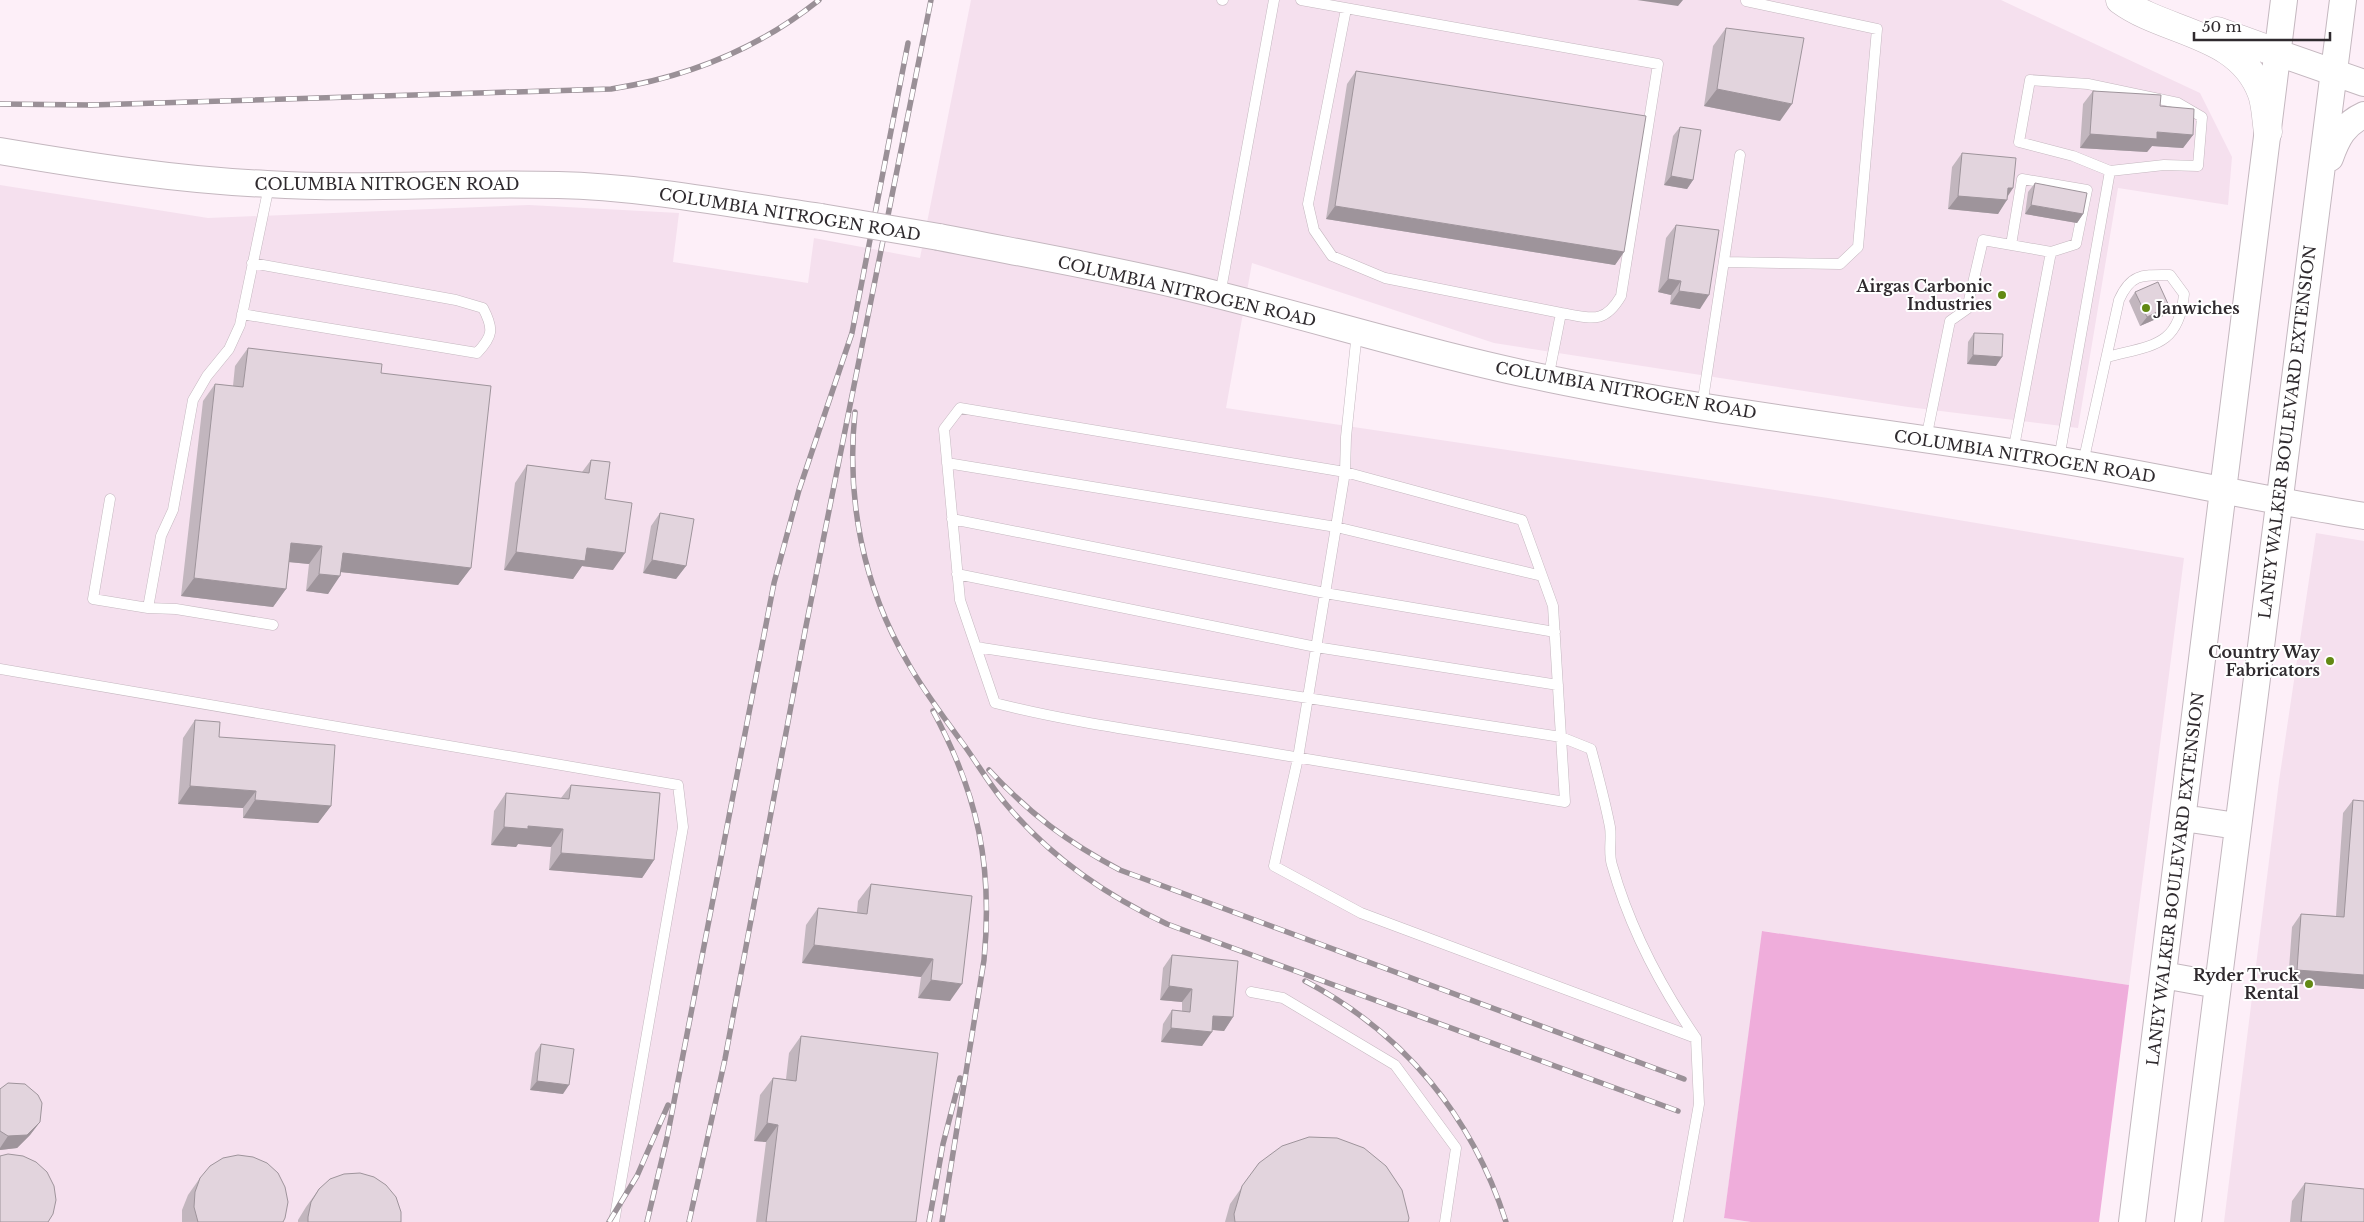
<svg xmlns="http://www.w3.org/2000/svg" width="2364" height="1222" viewBox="0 0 2364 1222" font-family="'Libre Baskerville',serif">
	<rect width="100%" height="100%" fill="#fdeff8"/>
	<path fill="#f5e0ee" d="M971,0H2001L2200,93L2232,157L2228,205L2118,188L2078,428L1908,407L1494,343L1252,263L1226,408L1828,498L2184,558L2129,985L1763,931L1724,1218L1751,1222H0V185L208,218L529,205L679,213L673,262L808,283L814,238L920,258Z
		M2316,533L2364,541V1222H2224L2279,781Z"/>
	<path fill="#efaddb" d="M1762,931L2129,985L2099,1222H1751L1724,1218Z"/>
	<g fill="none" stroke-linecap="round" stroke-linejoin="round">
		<g stroke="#c4b7bf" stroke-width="11">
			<path id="lane" d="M1222,0H1223
				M1301,0L1658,64L1621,296C1604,325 1591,318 1561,313
				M1346,9L1308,204L1314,230L1332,256L1385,278L1561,313L1548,379
				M2011,245L2022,179L2087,190L2076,244L2051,252
				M1724,262L1840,264L1858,247L1877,29L1746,1
				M1220,295L1274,0
				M242,314L477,353C493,336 494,329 483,308L456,300L252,263
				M1357,332L1346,437L1345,472L1522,520L1553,606L1565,802C1443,782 1321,762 1199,741C1131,730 1062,720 995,703L960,600L944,429L960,408L1345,472L1298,758L1274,866L1361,913L1696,1038L1699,1104L1678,1222
				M1702,406L1740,155
				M1926,439L1950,321L1967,309L1983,240L2051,252L2013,452
				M2059,459L2110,171L2164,165L2198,166L2202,117L2178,103L2088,84L2030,80L2019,142L2073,156L2110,171
				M947,463L1336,527L1542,576
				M2083,463L2119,300C2131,273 2143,275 2170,275L2184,294C2179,347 2152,345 2107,357
				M110,499L93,599L148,608L161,536L173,510L193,400L207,376L229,349L240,325L269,186
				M952,519L1325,593L1555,632
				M957,574L1316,647L1558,685
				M148,608L176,609L273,625
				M976,647L1561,737L1591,749C1598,775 1605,801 1610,827C1612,839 1608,853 1612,865C1630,929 1659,984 1696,1038
				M0,669L678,785L683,827L614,1222
				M1251,992L1283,998L1395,1065L1456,1148L1445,1222"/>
		</g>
		<g stroke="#c4b7bf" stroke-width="28">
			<path id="secondary" d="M2278,53L2364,83
				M0,151C89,166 177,180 267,184C364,190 461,182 558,185C646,187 734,205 821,217
				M2330,158C2337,138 2344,124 2364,115
				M939,237C1020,253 1101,267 1182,286C1305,315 1426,354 1550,379C1715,413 1882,431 2048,458C2154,475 2258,499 2364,516
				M2183,818L2237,826
				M2163,975L2218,985
				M2132,1222L2284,0
				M2188,1222L2343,0"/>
		</g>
		<g stroke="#c4b7bf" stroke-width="29">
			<path id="highway" d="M2120,0C2166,34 2240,32 2262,94C2266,106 2266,120 2268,132
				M2217,31L2278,53"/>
		</g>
		<use href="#lane" stroke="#fff" stroke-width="10"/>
		<use href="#secondary" stroke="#fff" stroke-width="26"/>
		<use href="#highway" stroke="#fff" stroke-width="28"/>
		<g stroke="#9a9097" stroke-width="5.5">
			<path id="rail" d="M0,104L91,105L611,89C688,77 758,49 819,0
				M855,412C846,499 863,587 908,663C923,690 943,716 961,741C976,761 989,784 1005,803C1049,856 1105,895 1167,924L1678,1111
				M933,711C978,794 993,866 984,960L942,1222
				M989,770C1030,814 1067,842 1120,870L1684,1079
				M1305,981C1404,1033 1472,1116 1506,1222
				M609,1222L637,1176L668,1105
				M647,1222L667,1138L774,583L799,490L852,333L908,43
				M689,1222L725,1059L805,631L931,0
				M929,1222L943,1144L960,1078"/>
		</g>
		<use href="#rail" stroke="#fff" stroke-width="4" stroke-dasharray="11" stroke-linecap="butt"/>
		<g stroke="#c4b7bf" stroke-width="28" stroke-linecap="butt">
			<path id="secondary-bridge" d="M821,217L939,237"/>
		</g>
		<use href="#secondary-bridge" stroke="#fff" stroke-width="26"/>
	</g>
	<path fill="#c2b6be" d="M1726,28L1780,121L1704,106L1713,46Z
		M1356,71L1624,252L1615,265L1326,219L1347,84Z
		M2093,91L2160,106L2193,135L2183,148L2152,146L2147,152L2080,148L2083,104Z
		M1680,127L1693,180L1687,189L1664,185L1673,136Z
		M1962,153L2013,188L2008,196L1998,214L1948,209L1952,167Z
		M2035,183L2083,214L2077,223L2025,214L2028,192Z
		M1676,225L1700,309L1670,304L1671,295L1658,292L1666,238Z
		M2135,292L2163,316L2140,326L2129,301Z
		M1974,333L1996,366L1967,364L1968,342Z
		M248,348L381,373L471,568L458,585L341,572L328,594L306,591L309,564L289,562L286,589L273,607L181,596L203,401L215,384L233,386L235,366Z
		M591,460L605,499L613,570L582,566L573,579L504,570L515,483L527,465L582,472Z
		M660,513L686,566L676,579L643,573L651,526Z
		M195,720L219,737L331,806L318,823L243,818V808L178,804L183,738Z
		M571,785L654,860L642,878L549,870L551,847L518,844L516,847L491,845L494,811L506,793L561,798Z
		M2353,800L2364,989L2288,983L2292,927L2301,914L2336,916L2343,813Z
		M871,884L972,896L950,1001L918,998L921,977L802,963L806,925L818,908L857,912L858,901Z
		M1172,955L1233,1017L1224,1031L1212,1030L1202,1046L1161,1042L1163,1024L1172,1010L1182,1011V1002L1160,1000L1163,968Z
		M801,1036L916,1222H756L766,1142L754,1141L760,1095L773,1078L786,1079L789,1053Z
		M541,1044L563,1094L530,1090L535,1053Z
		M0,1089L40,1122L30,1135L17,1148L0,1150Z
		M1259,1163L1408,1222H1225L1230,1204Z
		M200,1178L283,1222H182V1210L188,1195Z
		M2305,1183L2364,1222H2290L2292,1201Z
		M319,1189L401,1222H298V1220L306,1207Z"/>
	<path fill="#9e949b" d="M1637,0H1683L1678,6Z
		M1717,89L1792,104L1780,121L1704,106Z
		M2157,132L2193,135L2183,148L2152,146L2147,152L2080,148L2090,134Z
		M1671,176L1693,180L1687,189L1664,185Z
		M2008,188H2013L2005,200H2007L1998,214L1948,209L1958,196Z
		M2031,205L2083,214L2077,223L2025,214Z
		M1335,206L1624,252L1615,265L1326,219Z
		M1668,279L1681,281L1671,295L1658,292Z
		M1679,291L1709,295L1700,309L1670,304Z
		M2169,306L2163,316L2140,326L2147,317Z
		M1973,355L2002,357L1996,366L1967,364Z
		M291,543L322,546L309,564L278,561Z
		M587,548L625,553L613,570L582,566L573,579L504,570L516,552Z
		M343,553L471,568L458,585L331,571Z
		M652,560L686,566L676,579L643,573Z
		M319,574L340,576L328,594L306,591Z
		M194,578L286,589L273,607L181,596Z
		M190,786L256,791L243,808L178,804Z
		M255,800L331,806L318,823L243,818Z
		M528,826L563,829L551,847L518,844L516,847L491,845L504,827Z
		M561,853L654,860L642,878L549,870Z
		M814,945L933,959L921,977L802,963Z
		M2297,970L2364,975V989L2288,983Z
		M931,980L962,984L950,1001L918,998Z
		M1169,986L1192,989L1182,1002L1160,1000Z
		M1213,1016L1233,1017L1224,1031L1204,1029Z
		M1171,1028L1212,1032L1202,1046L1161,1042Z
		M537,1081L569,1085L563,1094L530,1090Z
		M40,1122L30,1135L17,1148L0,1150V1148L8,1136Z
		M767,1123L778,1125L766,1142L754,1141Z"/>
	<path fill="#e2d4dd" stroke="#9e949b" d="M1726,28L1804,38L1792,104L1717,89Z
		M1356,71L1646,116L1624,252L1335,206Z
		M2093,91L2161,95L2160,106L2194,109L2193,135L2157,132V139L2090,134Z
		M1680,127L1701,130L1693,180L1671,176Z
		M1962,153L2016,158L2013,188H2008L2007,200L1958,196Z
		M2035,183L2087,193L2083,214L2031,205Z
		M1676,225L1719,230L1709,295L1679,291L1681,281L1668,279Z
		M2158,282L2169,306L2147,317L2135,292Z
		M1974,333L2003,334L2002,357L1973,355Z
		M248,348L382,364L381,373L491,386L471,568L343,553L340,576L319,574L322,546L291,543L286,589L194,578L215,384L243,387Z
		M591,460L610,462L605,499L632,503L625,553L587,548L585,561L516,552L527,465L589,473Z
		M660,513L694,519L686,566L652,560Z
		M195,720L220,722L219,737L335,745L331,806L255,800L256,791L190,786Z
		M571,785L660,793L654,860L561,853L563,829L528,826V829L504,827L506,793L569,799Z
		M2353,800L2364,801V975L2297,970L2301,914L2344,917Z
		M871,884L972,896L962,984L931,980L933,959L814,945L818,908L867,914Z
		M1172,955L1238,961L1233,1017L1213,1016L1212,1032L1171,1028L1172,1010L1190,1012L1192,989L1169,986Z
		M801,1036L938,1053L916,1222H766L778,1125L767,1123L773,1078L796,1081Z
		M541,1044L574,1049L569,1085L537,1081Z
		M8,1083L25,1084L38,1095L42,1103L40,1122L27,1135L8,1136L0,1131V1089Z
		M1309,1137L1337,1138L1364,1148L1386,1166L1402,1190L1409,1218L1408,1222H1235L1234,1214L1242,1186L1259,1163L1282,1146Z
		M8,1154L23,1156L36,1162L47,1172L54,1186L56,1200L53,1214L48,1222H0V1156Z
		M238,1155L253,1157L267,1163L278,1173L285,1187L288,1202L285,1218L283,1222H198L194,1207L195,1192L200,1178L210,1166L223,1158Z
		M360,1173L374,1177L386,1185L396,1197L401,1212V1222H308V1217L311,1202L319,1189L330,1179L344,1174Z
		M2305,1183L2364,1189V1222H2301Z"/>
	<g fill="#628913" stroke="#fff" stroke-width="2">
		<circle cx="2002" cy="295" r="5"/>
		<circle cx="2146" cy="308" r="5"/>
		<circle cx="2330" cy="661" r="5"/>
		<circle cx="2309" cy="984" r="5"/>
	</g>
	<g text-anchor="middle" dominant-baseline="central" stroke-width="4" stroke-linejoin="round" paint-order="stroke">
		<g font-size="16" fill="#2f2a2e" stroke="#fff">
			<text x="387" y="184">COLUMBIA NITROGEN ROAD</text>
			<text transform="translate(790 214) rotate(9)">COLUMBIA NITROGEN ROAD</text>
			<text transform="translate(1187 291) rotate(13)">COLUMBIA NITROGEN ROAD</text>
			<text transform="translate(1626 390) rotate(10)">COLUMBIA NITROGEN ROAD</text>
			<text transform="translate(2287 432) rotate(-83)">LANEY WALKER BOULEVARD EXTENSION</text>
			<text transform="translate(2025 456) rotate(9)">COLUMBIA NITROGEN ROAD</text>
			<text transform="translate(2175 879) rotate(-83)">LANEY WALKER BOULEVARD EXTENSION</text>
		</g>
		<g font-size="16" font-weight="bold" fill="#2f2a2e" stroke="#fff" text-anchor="end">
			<text x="1992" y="286">Airgas Carbonic<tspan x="1992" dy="18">Industries</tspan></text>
			<text x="2156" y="308" text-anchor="start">Janwiches</text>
			<text x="2320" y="652">Country Way<tspan x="2320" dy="18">Fabricators</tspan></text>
			<text x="2299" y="975">Ryder Truck<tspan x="2299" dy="18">Rental</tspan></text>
		</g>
	</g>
	<path d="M2194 32v8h136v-8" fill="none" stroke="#2f2a2e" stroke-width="2.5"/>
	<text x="2202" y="32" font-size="15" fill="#2f2a2e" stroke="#ffffff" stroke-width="4" paint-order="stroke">50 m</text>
</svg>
